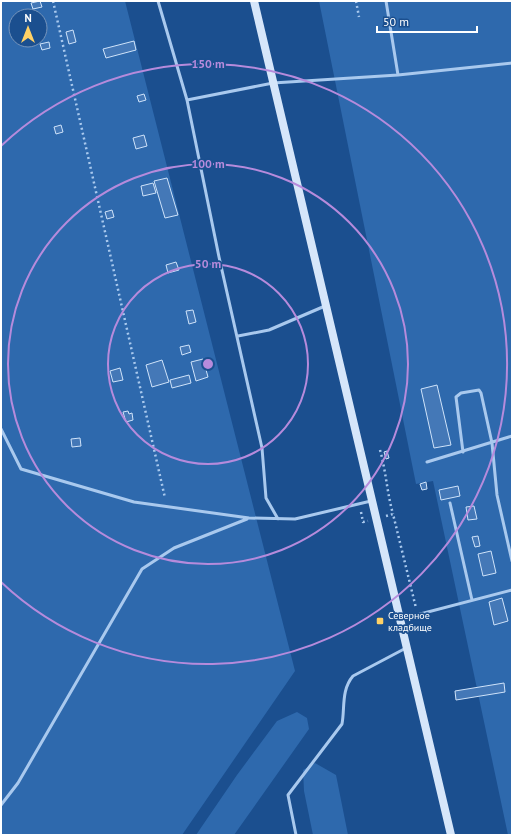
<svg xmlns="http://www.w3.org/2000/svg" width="513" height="836" viewBox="0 0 513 836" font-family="'PT Sans',sans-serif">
	<rect width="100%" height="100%" fill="#1b4f8f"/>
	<path fill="#2e69ad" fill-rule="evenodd" d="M1,1H125L295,671L182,835H1ZM16,16H40V40H16Z
		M319,1H512V835H508L433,481L416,484Z
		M297,712L307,718L309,729L234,835H196L237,775L277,721Z
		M315,763L336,775L348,835H313L304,791L303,770Z"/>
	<path fill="#4478b7" stroke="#cfe3fa" d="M40,1L42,7L33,9L31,3Z
		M73,30L76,42L69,44L66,32Z
		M134,41L136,50L106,58L103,49Z
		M49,42L50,48L42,50L40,44Z
		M144,94L146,100L139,102L137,96Z
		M61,125L63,132L56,134L54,127Z
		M144,135L147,146L136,149L133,138Z
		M167,178L178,215L165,218L154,181Z
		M153,183L156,193L143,196L141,186Z
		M112,210L114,217L107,219L105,212Z
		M176,262L179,270L168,273L166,265Z
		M193,310L196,322L189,324L186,311Z
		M189,345L191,352L182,355L180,347Z
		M203,359L208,377L196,381L191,362Z
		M162,360L169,382L152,387L146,365Z
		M120,368L123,380L113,382L110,371Z
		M189,375L191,383L172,388L170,380Z
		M437,385L451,445L434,448L421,389Z
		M128,411L129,414L132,413L133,420L126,422L123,412Z
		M80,438L81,446L72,447L71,439Z
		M387,451L389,458L386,459L384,452Z
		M426,482L427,489L422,490L420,484Z
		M458,486L460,496L441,500L439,490Z
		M474,506L477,519L468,520L466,507Z
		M478,536L480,546L475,547L472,537Z
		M491,551L496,573L483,576L478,554Z
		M502,598L508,621L494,625L489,602Z
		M504,683L505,692L456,700L455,691Z"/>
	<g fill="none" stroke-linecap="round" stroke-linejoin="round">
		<path stroke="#a9c9ee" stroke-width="2.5" stroke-dasharray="2 3" stroke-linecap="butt" d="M53,1L165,498
			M356,1L359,17
			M380,450C386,471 387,493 393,514
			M361,512L363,522L368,521
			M386,516L393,514L416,608"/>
		<path stroke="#a9c9ee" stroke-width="3" d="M158,1L187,100L219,257L262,448L266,498L278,519
			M386,1L398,75
			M187,100L273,83L398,75L512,63
			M238,336L269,330L325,306
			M1,429L21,469L134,502L249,518L295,519L371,501
			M463,452L456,397L461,393L479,390L481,393L492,443L497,495L512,561
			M427,462L512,436
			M450,503L472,600
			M401,619L512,590
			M1,805L18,783L142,569L174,548L247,519
			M296,835L288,795L342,724C345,708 341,690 353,676L406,648"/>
		<path stroke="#d6e6fa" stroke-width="8" d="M254,1L451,835"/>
	</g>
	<g fill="none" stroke="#b68bdc" stroke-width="2">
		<circle cx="208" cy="364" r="100"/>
		<circle cx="208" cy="364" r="200"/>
		<path d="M1 146A300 300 0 1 1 1 582"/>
	</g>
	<rect fill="#ffd166" stroke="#1b4f8f" stroke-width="1.5" x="376" y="617" width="8" height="8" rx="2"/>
	<g text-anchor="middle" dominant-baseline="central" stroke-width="3.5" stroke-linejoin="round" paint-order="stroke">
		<g font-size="10" fill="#fff" stroke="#1b4f8f" text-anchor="start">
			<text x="388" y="615">Северное<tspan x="388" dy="12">кладбище</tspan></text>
		</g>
	</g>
	<circle cx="208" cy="364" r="6" fill="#b68bdc" stroke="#1b4f8f" stroke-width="2"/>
	<g font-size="12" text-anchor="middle" font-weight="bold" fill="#b68bdc" stroke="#1b4f8f" stroke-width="3.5" stroke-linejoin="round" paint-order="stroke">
		<text x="208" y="68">150 m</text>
		<text x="208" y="168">100 m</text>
		<text x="208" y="268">50 m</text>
	</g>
	<rect width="513" height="836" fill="none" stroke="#ffffff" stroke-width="4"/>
	<g transform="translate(28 28)"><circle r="19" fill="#1b4f8f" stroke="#7695bc"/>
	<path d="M0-3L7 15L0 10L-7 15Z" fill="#ffd166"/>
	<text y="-6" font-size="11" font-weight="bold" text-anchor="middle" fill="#ffffff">N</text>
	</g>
	<path d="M377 26v6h100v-6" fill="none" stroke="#ffffff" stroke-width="2"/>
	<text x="383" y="26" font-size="12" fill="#ffffff" stroke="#1b4f8f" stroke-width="3" paint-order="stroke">50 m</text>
</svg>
